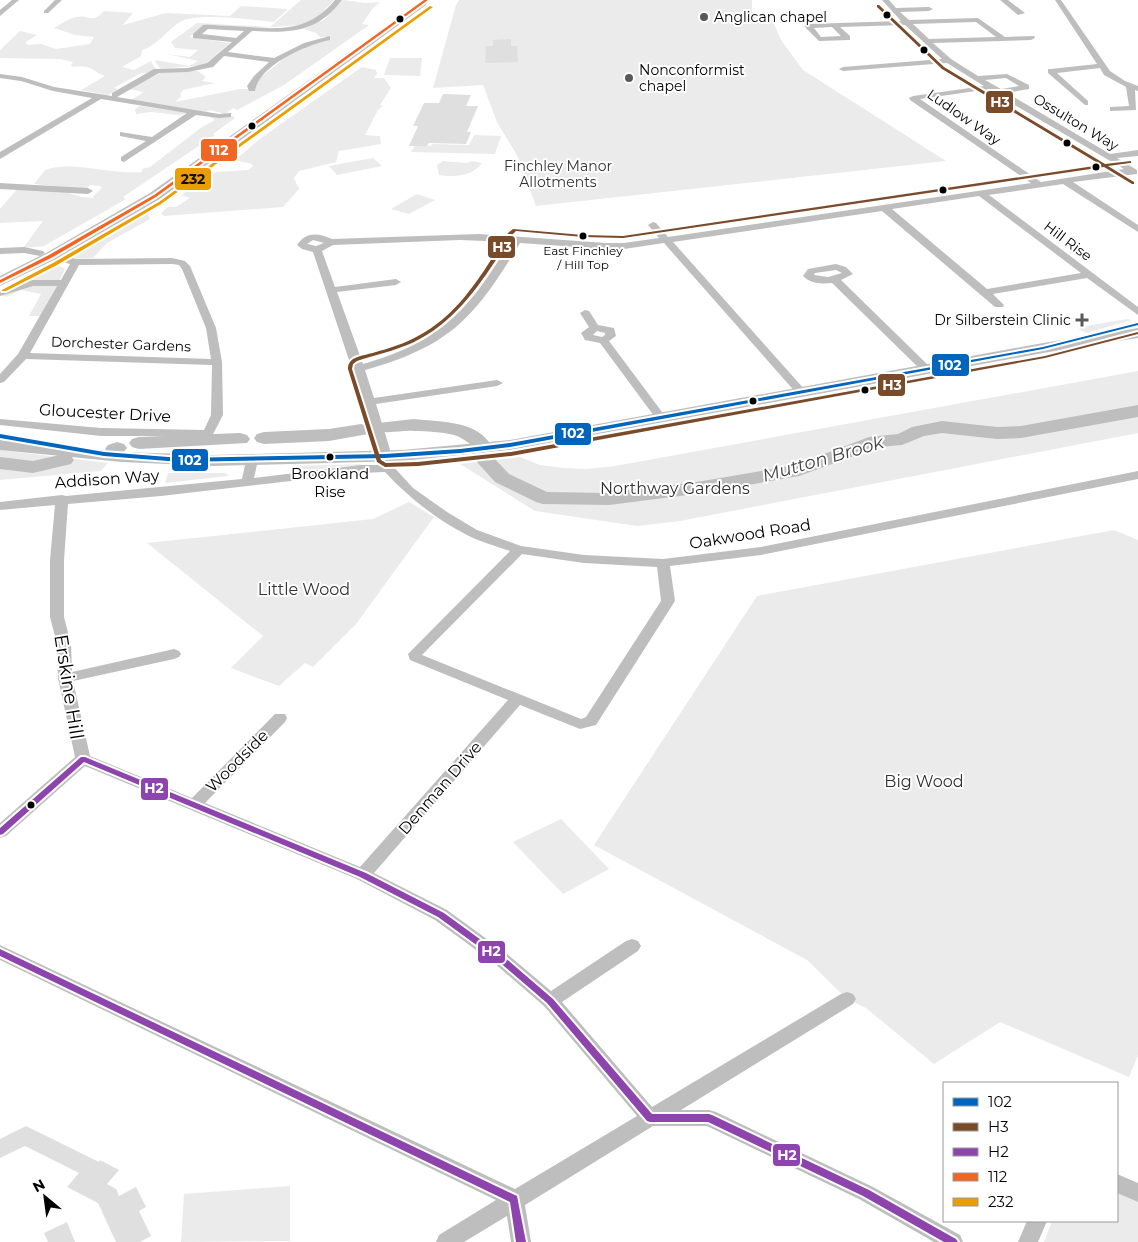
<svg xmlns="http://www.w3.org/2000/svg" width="1138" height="1242" viewBox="0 0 1138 1242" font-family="Montserrat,sans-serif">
	<rect width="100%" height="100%" fill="#fff"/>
	<path fill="#ebebeb" d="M301,0H334L317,18L300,25L260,28L211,25L202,26L190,37L230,43L204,65L161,69L155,62L156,60L189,66L198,61L167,54L190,57L198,50L175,48L171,42L197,23L270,27Z
		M343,0L365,3L380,2L373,8L362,24L369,25L284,85L237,110L233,108L225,114L210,110L206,112L131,100L144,92L129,89L162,72L198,71L206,77L202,81L215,83L183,90L180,95L182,96L175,102L240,89H256L254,86L260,77C267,74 282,59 291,53C302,46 316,42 327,37H320L316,33L301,28L324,20Z
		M459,0H752V16L771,17L781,40L803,70L946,161L536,206L518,157L497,122L483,85L433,88L456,5Z
		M241,6L288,9L274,22C255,20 196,12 180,22C167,30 157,46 142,50L141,56L122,67L134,70L151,61L156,70L146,73H141L114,88L118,89L108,95L81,90L105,76C90,71 95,65 73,67L71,65L73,62L60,59L0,58V50L20,31L37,35L26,42L27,45L41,44L56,49L90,44L94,37L75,35L54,28C61,24 68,19 76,17C91,14 90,25 104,11L133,13L123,25L166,13L230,16Z
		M390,58H422L420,76L384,75Z
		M362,67L376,70L377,74L374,78H384L391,88L380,105L383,106L378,110L365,135L380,136L381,144L339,151L336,162L299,171L294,178L299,189L283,207L164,216L161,213L168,207H176L190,198L181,195L216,172L248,170L253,166L252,164L235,160L261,138Z
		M140,106L189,113L179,115L151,112L136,114L135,109Z
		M233,116L235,118L213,134L215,135L123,197L126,199L44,246L23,248L43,221L0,223V209L17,189L65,192L82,197L94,198L93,196L102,188L100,186L90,185L86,189L34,184L45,170C73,160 110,175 142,172V169L150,167L202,127L215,120L210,117Z
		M474,135L501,136L495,154L411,152L415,146H431L432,144L469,145Z
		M373,158L382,166L337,175L329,166Z
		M443,161L467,163L471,161L482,163C472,177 454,177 439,175L437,165Z
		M417,194L435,200L409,214L391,209Z
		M151,204L148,212L150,219L107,243L93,258L71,259L61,256Z
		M53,263L65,269L60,280H22Z
		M57,285L40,316H29L41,294L21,290L6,297L2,295L22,286Z
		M1127,319L1132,320L1086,333L1079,329L1080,327Z
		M1138,371V433L680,521L637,526L535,511L460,464L520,457L540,465L564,468L587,469L615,466Z
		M0,450L108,463L101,471L0,480Z
		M366,464L291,472V466Z
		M168,473H225L229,475L228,476L165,483Z
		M409,502L434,517L356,624L313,667L305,663L279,686L231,668L263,636L147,543L373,519Z
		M1114,530L1138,540V1055L1129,1077L1000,1022L934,1064L866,1008L847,999L807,960L594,845L757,596Z
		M561,819L609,869L563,894L513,842Z
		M290,1186V1241L181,1242L184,1194Z
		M1117,1193L1138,1202V1242H1044L1052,1221H1117Z"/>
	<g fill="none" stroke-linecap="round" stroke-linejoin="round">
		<path fill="#bebebe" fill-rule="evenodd" d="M1138,405V417L1021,438L997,439L942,433L924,436L902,445L879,447L799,476L703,493L609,505L543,504L536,502L495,482L477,462L480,458L487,456L494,458L509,474L547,492L609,493L703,481L795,465L869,437L898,434L912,427L942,421L997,427L1021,426Z
			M414,419C438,422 473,420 489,442L486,446C471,450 466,438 454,435C442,432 426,431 414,431C402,430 390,434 378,431L375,427L378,423Z
			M361,424L368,426L371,430L368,434L329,441L264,444L257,442L254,438L257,434L264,432L329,429Z
			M240,433L247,435L250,439L247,443L139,449L132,447L129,443L132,439L139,437Z
			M117,442L124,444L127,448C122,455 116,455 108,453L105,449L108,445Z
			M64,454L71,456L74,460L71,464L33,473L0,469V457L33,461Z"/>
	</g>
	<path fill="#dfdfdf" d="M511,39V46H517L518,62L485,63L486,46H493V40Z
		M443,94L471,95L466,106H478L467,132H471L466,144L429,143L427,146H409L418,126H413L424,103H439Z
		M26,1126L99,1162L100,1160L119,1170L107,1184L116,1189L119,1196L136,1187L146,1207L139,1211L151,1236L140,1242H116L98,1203L67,1187L79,1173L25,1146L0,1158V1139Z
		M67,1222L75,1242H48L44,1233Z"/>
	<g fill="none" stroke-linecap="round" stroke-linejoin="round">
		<path fill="#bebebe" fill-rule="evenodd" d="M12,0H19L0,16V10Z
			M55,0H62L48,13H44V11Z
			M335,0H342C317,33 290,33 252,31L228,52L274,58L304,43L330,36V40C306,45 259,65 255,91H249L247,86L254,76L269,62L224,56L213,67L188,72L159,73L117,97L219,114L231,113V117L219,118L196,115L124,162L121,161V157L146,141L120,136V132L152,137L187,113L101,99L0,159V152L92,98L53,91L21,81L0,78V74L22,77L54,87L112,96V93L154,69L188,68L207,63L232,42L193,38V34L203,25C212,24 222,26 231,26C273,28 305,36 335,0ZM208,29L244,31L236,38L202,34Z
			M882,0H889L896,8L929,7L933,9L929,11L900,12L909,20L978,18L1005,37L1034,36L1035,38L1031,40L933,43L951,59L978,76L1007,74L1029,85V89L1007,93L1110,154L1138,150V156L1117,158L1137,170V174L1073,182L1138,225V232L1063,184L989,195L1138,307V315L1087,278L993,294L1004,305L1003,307H995L882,211L673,242L805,390L807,392L805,394H797L664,243L624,249H606L520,243C475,317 451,346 365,370L374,398L497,380L503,383L497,386L376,404L392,456L386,460L382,459L313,252L302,249L297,245C306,231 319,233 332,239L479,234L606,243H624L659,238L648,225L653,222L656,223L668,237L1031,183L910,100L909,98L913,96L984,86L947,63L843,71L839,69L843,67L942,59L905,25L840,27L850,36V40L819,41L804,26L808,24L901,21ZM976,22L996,37L929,39L913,24ZM832,27L841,36L821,37L814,28ZM1006,78L1019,86L1001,89L985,80ZM990,89L996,94L1124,169L1041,182L920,99ZM979,196L1081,273L987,289L892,209ZM313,240L324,243L316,246L307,244ZM460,240L510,242C469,310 441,342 363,364L337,292L396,285L401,282L396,279L335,287L322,251L333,245Z
			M1000,0H1008L1025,13L1018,15Z
			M1055,0H1061L1110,71L1125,81L1138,86V91L1135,90L1136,110L1110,111V107L1129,106L1126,87L1104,75L1100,68L1057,73L1088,101V105H1085L1048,73V69H1051L1097,64Z
			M0,183L88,188L93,191L88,194L0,189Z
			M24,247L43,251L45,253L40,256L24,253L0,254V248Z
			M51,253L76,259L172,258L185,261L190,266L216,328L222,362L223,415L212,436H101L0,425V419L101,428L204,430L211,415L212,365L26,359L4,382L0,383V374L18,354L57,286H33L0,296V290L32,280H61L70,264L48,258V254ZM172,264L179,265L182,269L206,328L211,359L30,353L79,265Z
			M836,264L846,267L853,274L841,280L931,368L932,370L931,372H923L832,283C822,284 811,284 803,276L808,269ZM836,270L842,273L828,277L814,275L815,273Z
			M585,310L589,311L598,325L614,328L616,336L609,341L665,416L667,418L665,420H657L600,343L585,340L581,333L589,327L580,313ZM597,331L605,333V335L602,337L593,335Z
			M252,456L258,460L254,478L360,465H392L413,488L447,512L477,530L521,546L584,555L663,559L761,547L1138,471V479L761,555L670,566L675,601L596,725L580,729L520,705L374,873L447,910L506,953L551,991L626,941L632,939L638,941L641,946L638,951L562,1002L652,1107L841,994L847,992L853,994L856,999L853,1004L681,1110H709L716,1112L873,1187L960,1235L963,1242H934L859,1199L707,1126H653L525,1205L531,1242H511L507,1216L464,1242H436L439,1235L496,1200L0,960V945L515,1189L637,1116L544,1006L494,963L435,920L357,879L85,766L6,836L0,838V823L75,757L58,678L57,644L50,617V560L55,505L0,510V502L62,495L66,496L242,479L246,460ZM385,472C408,497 436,519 467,535C480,542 496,546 510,551L408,654L410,660L508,700L360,867L205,803L285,722L287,718L285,714H275L192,798L90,756L73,681L174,659L179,657L181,654L179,651L174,649L72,672L71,644L64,617V560L68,504L161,496L360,473ZM522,554L584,563L657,567L661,601L586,717L581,719L422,655Z
			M1117,1174L1138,1183V1202L1117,1193Z
			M1027,1221H1047L1038,1242H1018Z"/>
		<path fill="#bebebe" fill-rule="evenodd" d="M422,0L427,3L426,5L160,199L56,259L0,286V276L46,253L150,193Z
			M1138,328V338L1043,353L510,450L402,461L213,466L122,462L0,450V440L122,452L213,455L402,450L510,440L1043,343Z"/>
		<g stroke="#fff" stroke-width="4">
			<path id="bus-1" d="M1138,323V325L1043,349L510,447L460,453L385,458L181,462L104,456L0,438V434L104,452L181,458L385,454L460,449L510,443L1043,347Z"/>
		</g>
		<g stroke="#fff" stroke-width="4">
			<path id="bus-2" d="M877,5H879L944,67L1105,164L1131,161V163H1130L1108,166L1134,182V184H1132L1104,167L623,238L583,237L516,231L512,235C485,277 459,321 412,343C394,351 375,355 357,361L353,364L352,369L381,460L386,463L418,462L511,452L1045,356L1138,332V334L1045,358L511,456L418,466L385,467L377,462L348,369C348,365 349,362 353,359C360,355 371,354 379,351C395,347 410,341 425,332C463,309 485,269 508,233L513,229L583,235L623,236L1101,165L942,69L877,7Z"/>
		</g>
		<g stroke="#fff" stroke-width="4">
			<path id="bus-3" d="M81,757H85L366,873L444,913L503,956L553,999L652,1114H709L712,1115L869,1190L956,1239L958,1242H944L863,1196L708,1122H650L647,1121L547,1003L497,960L438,917L360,877L84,762L3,834L0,835V828Z
				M0,949L517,1196L526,1242H516L510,1202L0,956Z"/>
		</g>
		<g stroke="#fff" stroke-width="4">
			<path id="bus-4" d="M424,0H428L156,197L53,257L0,283V280L49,255L154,195Z"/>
		</g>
		<g stroke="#fff" stroke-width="4">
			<path id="bus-5" d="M430,6L433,7L161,204L57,265L6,291H2V290L53,263L159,202Z"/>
		</g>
		<use href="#bus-1" fill="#0065bd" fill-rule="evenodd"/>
		<use href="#bus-2" fill="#7a4b2a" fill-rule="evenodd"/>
		<use href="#bus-3" fill="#8e44ad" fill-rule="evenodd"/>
		<use href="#bus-4" fill="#f26522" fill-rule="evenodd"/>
		<use href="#bus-5" fill="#eb9e00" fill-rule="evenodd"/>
	</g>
	<g fill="#000" stroke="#fff" stroke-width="2">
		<circle cx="887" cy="15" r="4.5"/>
		<circle cx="400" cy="19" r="4.5"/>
		<circle cx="924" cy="50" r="4.5"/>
		<circle cx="252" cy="126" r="4.5"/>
		<circle cx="1067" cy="143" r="4.5"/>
		<circle cx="1096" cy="167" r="4.5"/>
		<circle cx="943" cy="190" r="4.5"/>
		<circle cx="583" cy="236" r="4.5"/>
		<circle cx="865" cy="390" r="4.5"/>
		<circle cx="753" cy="401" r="4.5"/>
		<circle cx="330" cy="457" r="4.5"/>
		<circle cx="31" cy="805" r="4.5"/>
	</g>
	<g fill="#595959" stroke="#fff" stroke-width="2">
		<circle cx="704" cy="17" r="5"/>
		<circle cx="629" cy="78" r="5"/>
		<path d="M1079.5 312.5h5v5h5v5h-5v5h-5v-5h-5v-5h5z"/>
	</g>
	<g text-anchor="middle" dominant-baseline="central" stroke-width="4" stroke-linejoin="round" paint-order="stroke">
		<g font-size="12" fill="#000" stroke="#fff">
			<text x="583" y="250">East Finchley<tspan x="583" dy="14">/ Hill Top</tspan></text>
		</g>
		<g font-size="14" fill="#000" stroke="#fff" text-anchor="start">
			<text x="714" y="17">Anglican chapel</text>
			<text x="639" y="70">Nonconformist<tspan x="639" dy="16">chapel</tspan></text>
			<text x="1071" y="320" text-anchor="end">Dr Silberstein Clinic</text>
		</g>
		<g font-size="14" fill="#000" stroke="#fff">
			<text transform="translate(964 117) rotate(35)">Ludlow Way</text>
			<text transform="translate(1076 122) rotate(31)">Ossulton Way</text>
			<text transform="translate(1068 241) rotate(37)">Hill Rise</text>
			<text transform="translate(121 344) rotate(2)">Dorchester Gardens</text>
		</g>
		<g font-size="14" fill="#323232" stroke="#fff">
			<text x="558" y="166">Finchley Manor<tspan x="558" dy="16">Allotments</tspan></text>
		</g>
		<g font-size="15" fill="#000" stroke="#fff">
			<text x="330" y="473">Brookland<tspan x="330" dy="18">Rise</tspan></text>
		</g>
		<g font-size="16" fill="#000" stroke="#fff">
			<text transform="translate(105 413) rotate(3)">Gloucester Drive</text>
			<text transform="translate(107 479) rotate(-4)">Addison Way</text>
			<text transform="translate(750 534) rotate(-9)">Oakwood Road</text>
			<text transform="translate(237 761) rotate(-45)">Woodside</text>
			<text transform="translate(440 788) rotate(-49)">Denman Drive</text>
		</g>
		<g font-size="16" fill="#323232" stroke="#fff">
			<text x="675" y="488">Northway Gardens</text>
			<text x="304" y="589">Little Wood</text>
			<text x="924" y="781">Big Wood</text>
		</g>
		<g font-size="18" font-style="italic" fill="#434343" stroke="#fff">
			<text transform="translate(823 459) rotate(-16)">Mutton Brook</text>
		</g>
		<g font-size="19" fill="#000" stroke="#fff">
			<text transform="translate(69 687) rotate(81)">Erskine Hill</text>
		</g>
	</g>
	<g stroke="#fff" stroke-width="2">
		<rect x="985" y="90" width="29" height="24" rx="5" fill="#7a4b2a"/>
		<rect x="200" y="138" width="38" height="24" rx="5" fill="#f26522"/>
		<rect x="174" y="167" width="38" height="24" rx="5" fill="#eb9e00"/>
		<rect x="487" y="235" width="29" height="24" rx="5" fill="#7a4b2a"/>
		<rect x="931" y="353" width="39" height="24" rx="5" fill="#0065bd"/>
		<rect x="877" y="373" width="29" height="24" rx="5" fill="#7a4b2a"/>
		<rect x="554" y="422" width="38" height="24" rx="5" fill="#0065bd"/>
		<rect x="171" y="448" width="38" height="24" rx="5" fill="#0065bd"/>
		<rect x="140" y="777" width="29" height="24" rx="5" fill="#8e44ad"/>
		<rect x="477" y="940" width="29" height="24" rx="5" fill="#8e44ad"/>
		<rect x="772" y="1143" width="29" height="24" rx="5" fill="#8e44ad"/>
	</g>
	<g font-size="14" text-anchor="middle" font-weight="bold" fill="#fff">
		<text x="1000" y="107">H3</text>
		<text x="219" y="155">112</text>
		<text x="502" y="252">H3</text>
		<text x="950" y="370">102</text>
		<text x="892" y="390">H3</text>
		<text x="573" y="438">102</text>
		<text x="190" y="465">102</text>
		<text x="154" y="793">H2</text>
		<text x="491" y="956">H2</text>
		<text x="787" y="1160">H2</text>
	</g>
	<g font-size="14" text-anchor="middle" font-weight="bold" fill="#111">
		<text x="193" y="184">232</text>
	</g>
	<rect x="943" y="1082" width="175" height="140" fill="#ffffff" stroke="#999999"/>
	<rect x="953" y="1098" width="25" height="8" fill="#0065bd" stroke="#999999"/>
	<text x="988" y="1107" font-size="15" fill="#000000">102</text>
	<rect x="953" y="1123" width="25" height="8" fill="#7a4b2a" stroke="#999999"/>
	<text x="988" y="1132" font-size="15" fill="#000000">H3</text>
	<rect x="953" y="1148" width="25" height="8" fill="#8e44ad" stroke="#999999"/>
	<text x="988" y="1157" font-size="15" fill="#000000">H2</text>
	<rect x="953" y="1173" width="25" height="8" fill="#f26522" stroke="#999999"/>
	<text x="988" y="1182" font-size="15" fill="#000000">112</text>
	<rect x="953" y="1198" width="25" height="8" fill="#eb9e00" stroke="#999999"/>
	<text x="988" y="1207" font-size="15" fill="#000000">232</text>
	<g transform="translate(45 1197) rotate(331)" stroke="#ffffff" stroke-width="4" paint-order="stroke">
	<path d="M0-4L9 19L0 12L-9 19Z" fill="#000000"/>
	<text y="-8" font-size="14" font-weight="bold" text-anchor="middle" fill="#000000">N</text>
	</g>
</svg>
